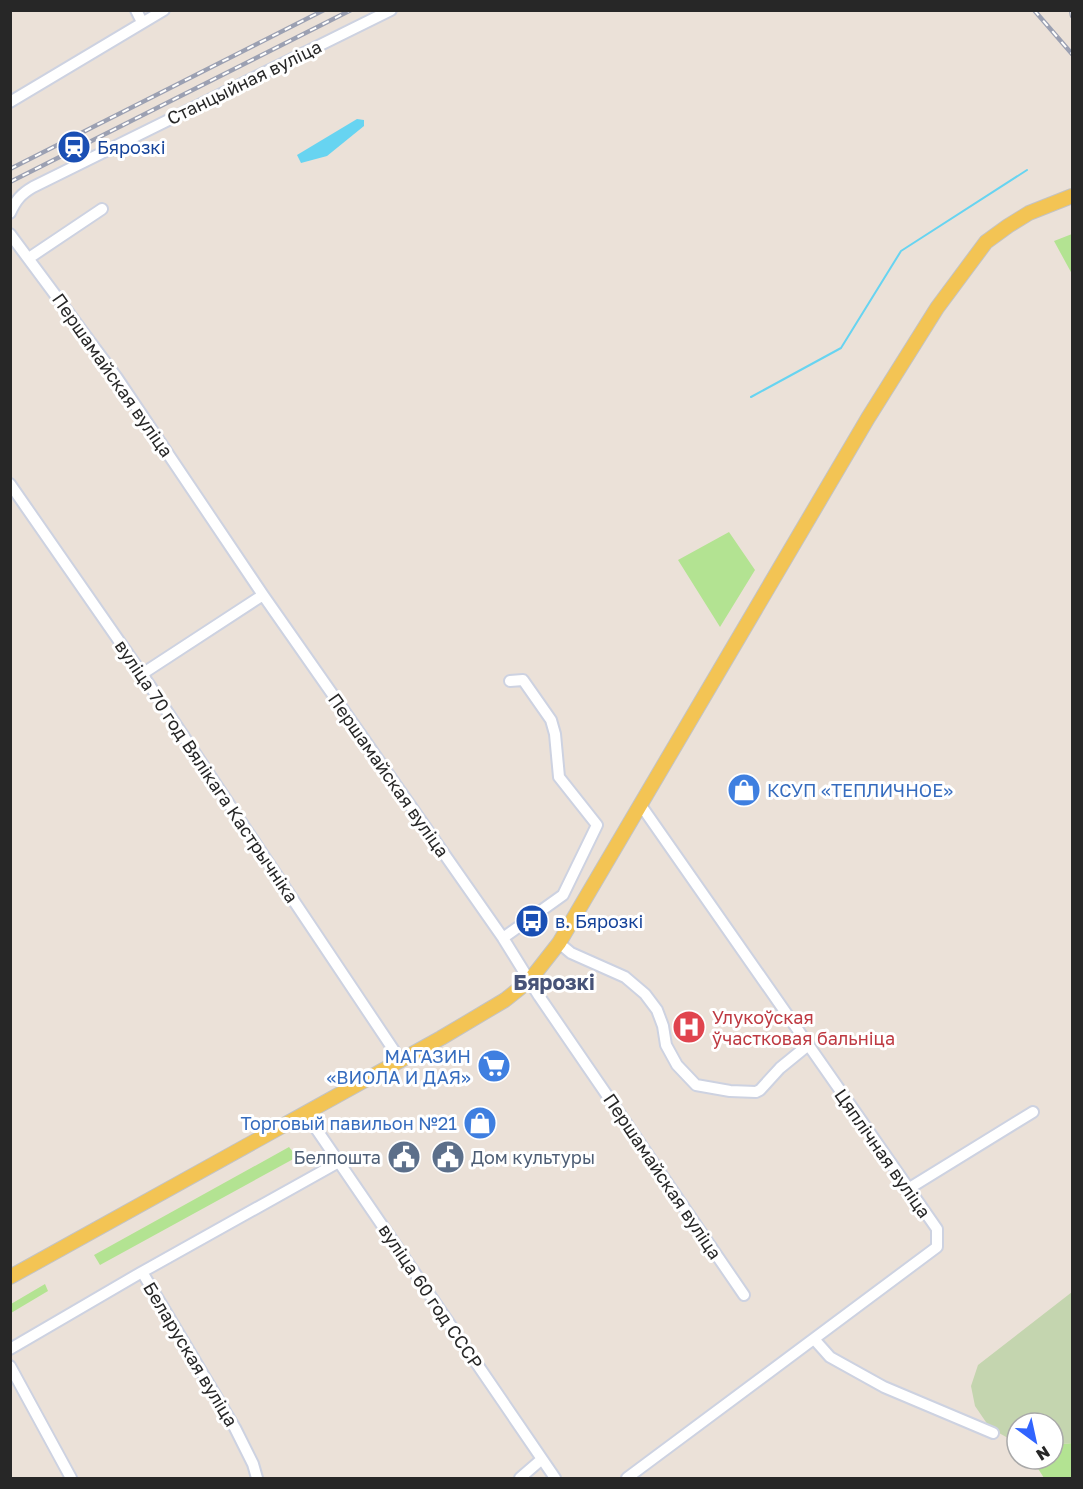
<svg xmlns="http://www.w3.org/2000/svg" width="1083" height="1489" viewBox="0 0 1083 1489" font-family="'Golos Text',sans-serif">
	<rect width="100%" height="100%" fill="#ebe1d8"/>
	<path fill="#b3e392" d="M1072,234V274L1054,241Z
		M729,532L755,570L720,627L678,560Z
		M289,1147L297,1157L100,1265L94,1255Z
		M45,1284L48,1291L11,1313V1304Z
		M1072,1443V1478H1044L1032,1459H1053V1445Z"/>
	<path fill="#c4d5af" d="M1072,1292V1443L1053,1445V1423H1017V1443L990,1428L975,1406L971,1386L978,1365Z"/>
	<path fill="#67d4f1" d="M357,119L364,120V126L327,156L301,163L297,155Z"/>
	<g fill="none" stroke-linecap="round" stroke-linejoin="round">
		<path stroke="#67d4f1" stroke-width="2" d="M751,397L841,348L901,251L1027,170"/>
		<g stroke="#cdd2e1" stroke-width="14">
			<path id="minor" d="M136,10L142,22
				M10,102L164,10
				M10,213C16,200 21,194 33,187L391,10
				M10,234L117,378L263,595L503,938L539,996L744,1295
				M29,258L102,209
				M10,484L142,674L401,1061
				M142,674L263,595
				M503,938L563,895L597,825L559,777L555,734L551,720L523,680L510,681
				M559,943L571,953L625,977L645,994L657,1010L663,1026L666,1045L677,1065L696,1085L730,1091L756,1092L760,1090L780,1068L807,1046
				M306,1114L555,1478
				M908,1189L1033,1112
				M814,1339L830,1357L884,1387L993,1433
				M10,1349L142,1272
				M10,1366L71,1478
				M257,1478L253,1464L235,1428L142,1272L339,1162
				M520,1478L542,1459
				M627,1478L937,1247V1229L640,804"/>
		</g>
		<g stroke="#c3c3c3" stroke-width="16">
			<path id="major" d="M10,1277L441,1038L505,1000L530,980L559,943L868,418L937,308L986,242L1008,226L1029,213L1072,196"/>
		</g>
		<use href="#minor" stroke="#fff" stroke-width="10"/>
		<use href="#major" stroke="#f3c454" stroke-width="14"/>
		<g stroke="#9ba0b2" stroke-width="4.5">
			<path id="rail" d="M1034,10L1072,54
				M1071,10L1072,16
				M10,169L324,10
				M10,182L351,10"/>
		</g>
		<use href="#rail" stroke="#fff" stroke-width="2" stroke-dasharray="7" stroke-linecap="butt"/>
	</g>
	<defs>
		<g id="station-disc" transform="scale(1.725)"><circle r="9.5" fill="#1a4fb4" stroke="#fff"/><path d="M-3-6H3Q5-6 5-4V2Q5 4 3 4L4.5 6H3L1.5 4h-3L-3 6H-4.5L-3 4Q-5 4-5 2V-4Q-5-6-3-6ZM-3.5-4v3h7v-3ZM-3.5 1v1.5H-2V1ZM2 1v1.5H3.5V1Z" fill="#fff"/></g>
		<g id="shop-disc" transform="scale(1.725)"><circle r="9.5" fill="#3f7fe0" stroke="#fff"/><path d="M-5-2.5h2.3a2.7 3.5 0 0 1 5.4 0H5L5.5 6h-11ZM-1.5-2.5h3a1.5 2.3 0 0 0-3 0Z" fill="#fff"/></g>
		<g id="bus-disc" transform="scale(1.725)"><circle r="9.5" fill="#1a4fb4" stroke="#fff"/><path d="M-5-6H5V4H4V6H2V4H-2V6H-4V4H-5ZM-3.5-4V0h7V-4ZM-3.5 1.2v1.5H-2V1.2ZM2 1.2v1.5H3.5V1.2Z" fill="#fff"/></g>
		<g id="hospital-disc" transform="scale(1.725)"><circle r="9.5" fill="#e0444e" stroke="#fff"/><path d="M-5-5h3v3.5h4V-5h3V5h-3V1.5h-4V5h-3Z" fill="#fff"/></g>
		<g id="supermarket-disc" transform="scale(1.725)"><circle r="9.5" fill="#3f7fe0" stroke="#fff"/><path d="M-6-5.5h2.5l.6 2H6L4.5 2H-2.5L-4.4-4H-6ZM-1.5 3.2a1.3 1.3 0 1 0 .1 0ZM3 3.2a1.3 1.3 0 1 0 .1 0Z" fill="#fff"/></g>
		<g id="civic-disc" transform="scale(1.725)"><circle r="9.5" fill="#5c6f8a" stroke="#fff"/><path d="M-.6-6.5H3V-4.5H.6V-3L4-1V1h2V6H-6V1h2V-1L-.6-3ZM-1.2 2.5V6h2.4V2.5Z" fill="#fff"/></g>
	</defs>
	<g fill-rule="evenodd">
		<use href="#station-disc" x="74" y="147"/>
		<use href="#shop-disc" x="744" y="790"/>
		<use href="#bus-disc" x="532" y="921"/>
		<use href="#hospital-disc" x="689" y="1027"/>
		<use href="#supermarket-disc" x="494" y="1066"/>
		<use href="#shop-disc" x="480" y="1123"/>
		<use href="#civic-disc" x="404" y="1157"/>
		<use href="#civic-disc" x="448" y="1157"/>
	</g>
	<g text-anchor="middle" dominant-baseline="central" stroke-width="6" stroke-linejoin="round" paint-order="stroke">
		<g font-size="18" fill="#272727" stroke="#fff">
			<text transform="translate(244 82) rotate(-26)">Станцыйная вуліца</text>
			<text transform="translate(113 375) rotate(55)">Першамайская вуліца</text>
			<text transform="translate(207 771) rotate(56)">вуліца 70 год Вялікага Кастрычніка</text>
			<text transform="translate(389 775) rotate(55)">Першамайская вуліца</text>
			<text transform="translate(883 1153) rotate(55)">Цяплічная вуліца</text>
			<text transform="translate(663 1176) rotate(56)">Першамайская вуліца</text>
			<text transform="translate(431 1296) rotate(56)">вуліца 60 год СССР</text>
			<text transform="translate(191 1354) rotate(59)">Беларуская вуліца</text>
		</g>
		<g font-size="18" fill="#164399" stroke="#fff" text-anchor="start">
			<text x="97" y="147">Бярозкі</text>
			<text x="555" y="921">в. Бярозкі</text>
		</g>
		<g font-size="18" fill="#366cbe" stroke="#fff" text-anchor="end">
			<text x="767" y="790" text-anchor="start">КСУП «ТЕПЛИЧНОЕ»</text>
			<text x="471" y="1056">МАГАЗИН<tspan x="471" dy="21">«ВИОЛА И ДАЯ»</tspan></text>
			<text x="457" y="1123">Торговый павильон №21</text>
		</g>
		<g font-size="18" fill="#be3a42" stroke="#fff" text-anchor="start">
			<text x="712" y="1017">Улукоўская<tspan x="712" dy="21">ўчастковая бальніца</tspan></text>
		</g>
		<g font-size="18" fill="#4e5e75" stroke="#fff" text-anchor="end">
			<text x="381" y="1157">Белпошта</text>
			<text x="471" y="1157" text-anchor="start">Дом культуры</text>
		</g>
		<g font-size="21" font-weight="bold" fill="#475378" stroke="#fff">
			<text x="554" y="982">Бярозкі</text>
		</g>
	</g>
	<rect width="1083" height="1489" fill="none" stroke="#272727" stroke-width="24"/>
	<g transform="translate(1035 1441) rotate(147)"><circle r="28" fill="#ffffff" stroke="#a9a9a9" stroke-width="1.5"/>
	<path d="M0-4.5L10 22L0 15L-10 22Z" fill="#3164fe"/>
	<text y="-9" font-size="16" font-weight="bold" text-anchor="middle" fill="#272727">N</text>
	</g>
</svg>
